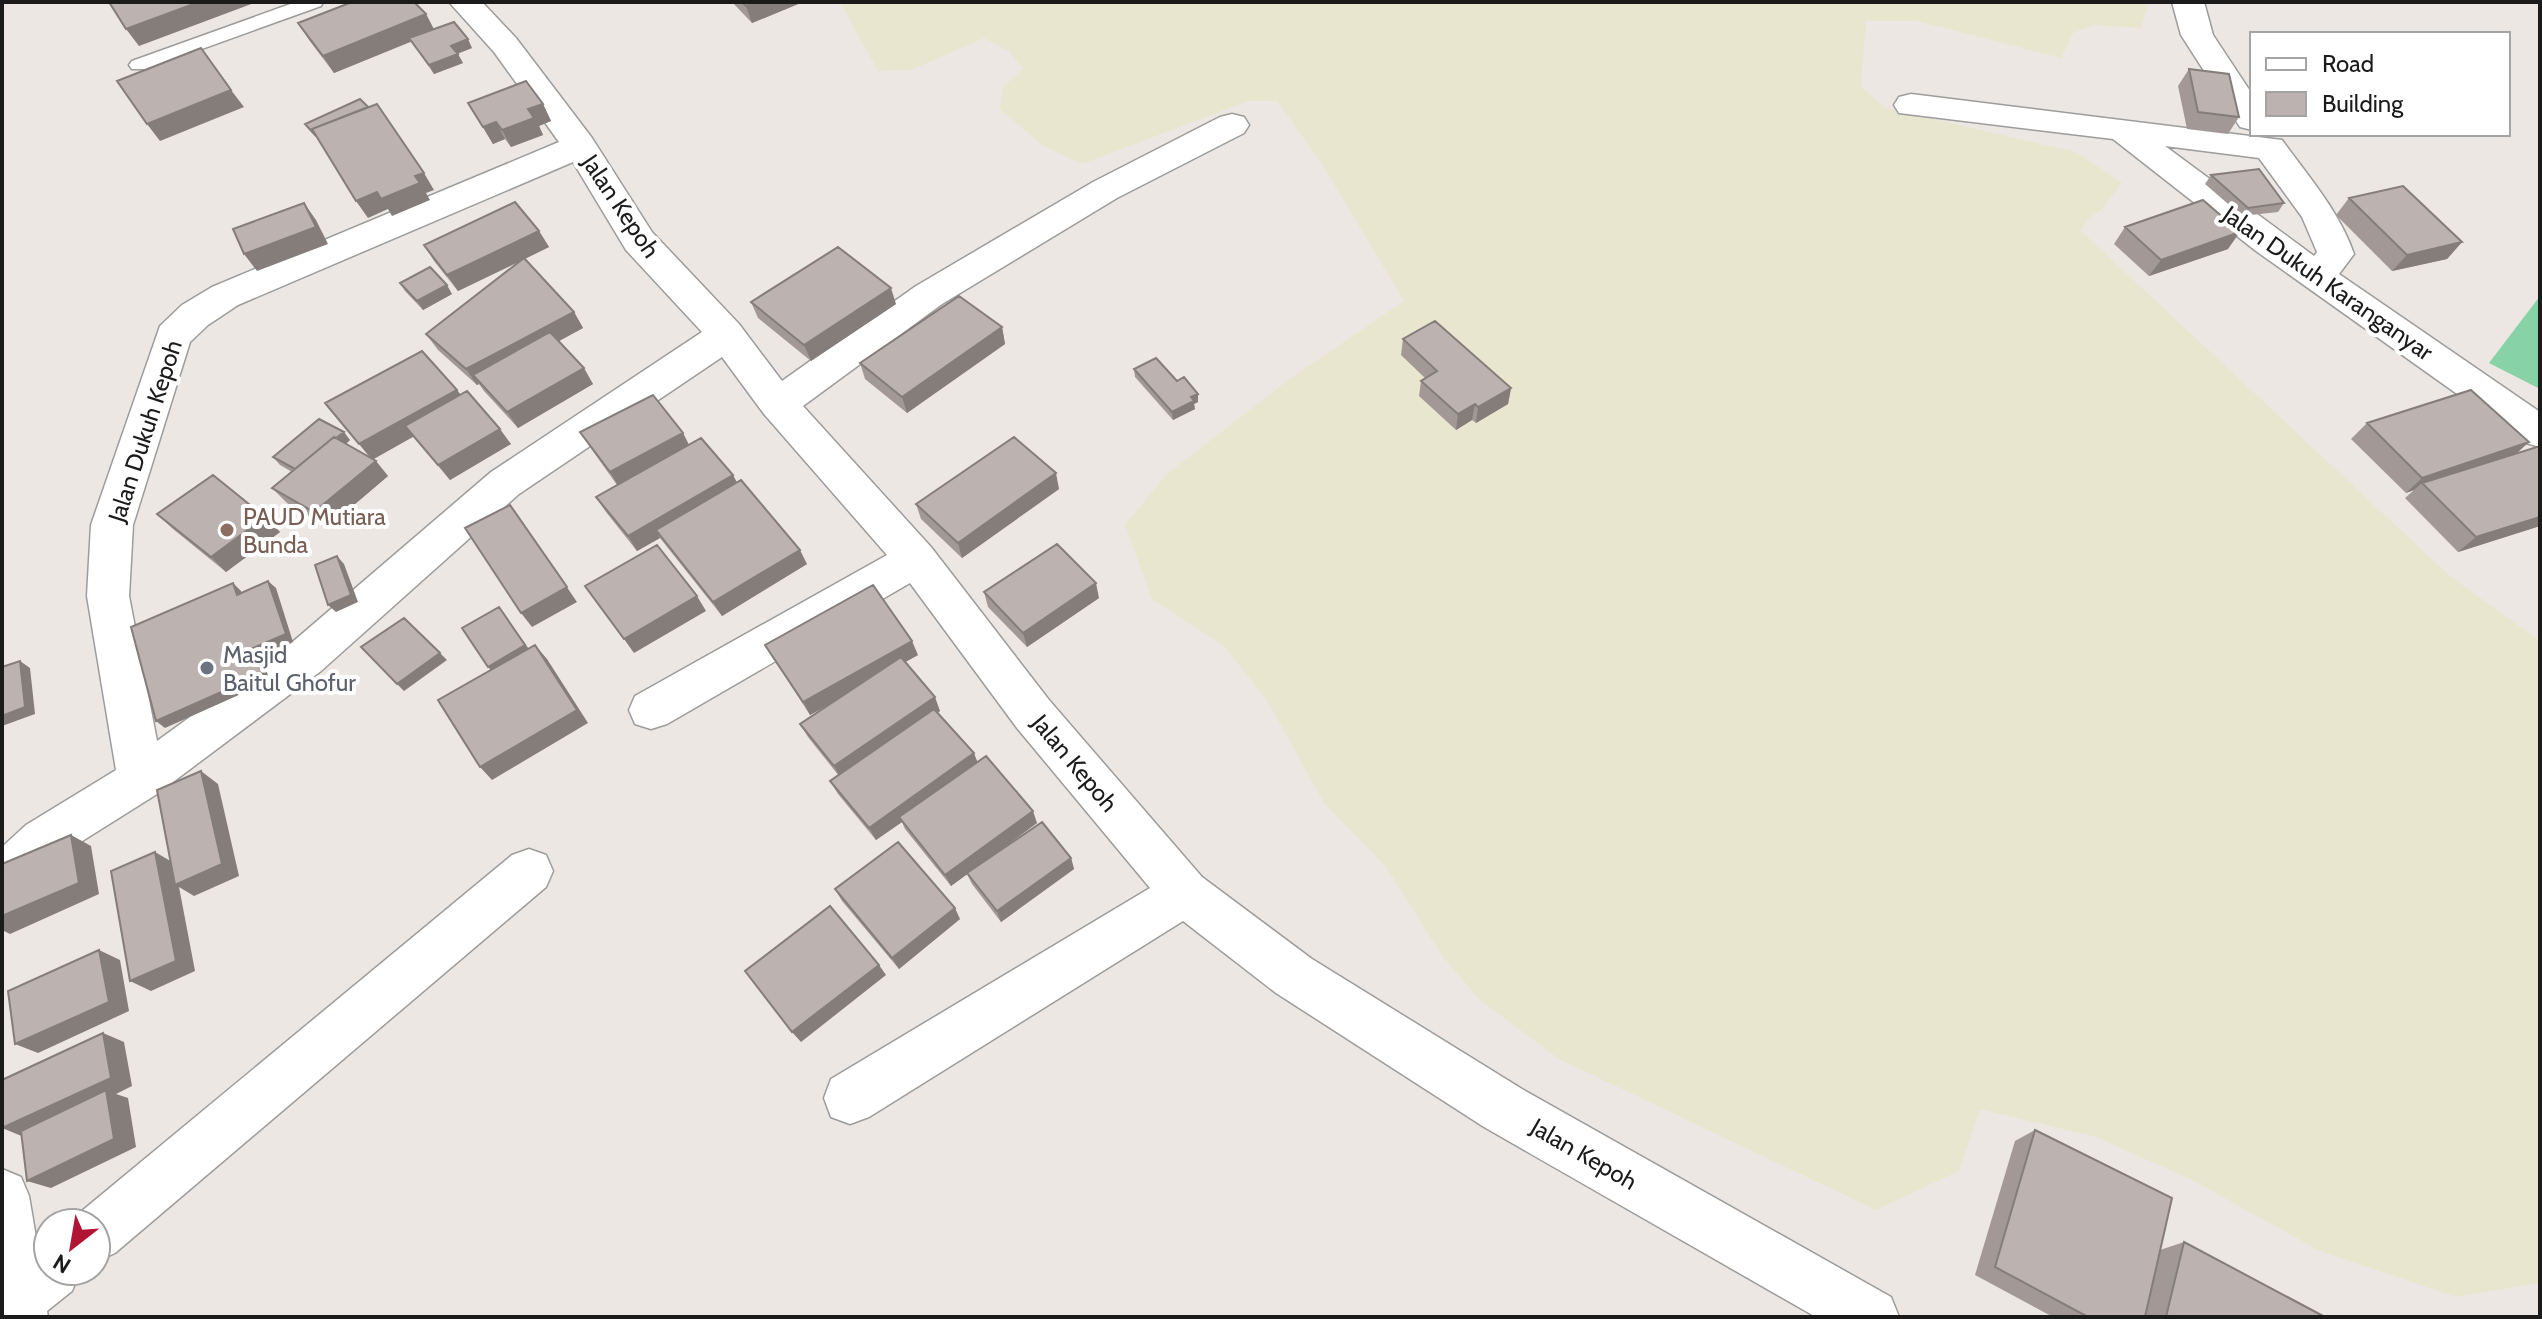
<svg xmlns="http://www.w3.org/2000/svg" width="2542" height="1319" viewBox="0 0 2542 1319" font-family="Cabin,sans-serif">
	<rect width="100%" height="100%" fill="#ece7e2"/>
	<path fill="#e9e6cf" d="M840,2H2149L2141,28L2094,25L2073,33L2061,58L1916,21H1866L1861,87L1886,108L2076,152L2122,183L2102,209L2087,220L2081,231L2450,576L2540,641V1283L2456,1297L2320,1251L2192,1180L2096,1137L1980,1109L1959,1171L1876,1210L1559,1059L1480,1000L1443,957L1386,867L1324,803L1268,702L1224,646L1152,599L1125,525L1167,474L1291,378L1404,301L1322,164L1277,101H1248L1082,164L1042,145L1000,109L1003,87L1023,69L1009,51L984,38L911,70L878,71Z"/>
	<path fill="#87d3a7" d="M2540,296V389L2489,363Z"/>
	<g fill="none" stroke-linecap="round" stroke-linejoin="round">
		<g stroke="#9c9c9c" stroke-width="3">
			<path id="lane" d="M296,2H323L321,6L146,69H132L129,65L132,61Z"/>
		</g>
		<g stroke="#9c9c9c" stroke-width="3">
			<path id="street" d="M449,2H482L516,38L592,138L652,232L739,324L782,381L916,286L1093,182L1220,117L1232,114L1244,117L1249,125L1244,133L1117,198L942,304L803,406L931,547L1049,700L1202,877L1312,959L1522,1089L1891,1297L1899,1317H1816L1484,1127L1276,993L1183,921L869,1117L850,1124L831,1117L824,1098L831,1079L1150,888L1017,728L910,583L667,724L651,729L635,724L629,710L635,696L887,555L764,414L722,357L519,494L321,671L157,794L60,855L19,895L2,901V847L26,825L116,770L87,596L91,525L160,326L182,305L212,287L559,142L494,52ZM573,162L626,250L702,332L491,472L289,645L157,741L129,596L133,525L190,342L208,325L238,305Z
				M2172,2H2204L2213,35L2252,94V130L2240,127L2181,35Z
				M1911,94L2282,140C2309,177 2339,211 2354,254L2339,274L2540,412V447L2526,443L2256,251L2113,139L1899,113L1894,105L1899,97ZM2165,146L2259,158L2302,217L2317,252L2314,256Z
				M529,849L546,855L553,871L546,887L115,1253L96,1262V1223H73L77,1215L512,855Z
				M2,1169L21,1177L29,1196L38,1249L48,1245V1271H80L72,1291L47,1311L48,1317H2Z"/>
		</g>
		<use href="#lane" fill="#fff" fill-rule="evenodd"/>
		<use href="#street" fill="#fff" fill-rule="evenodd"/>
	</g>
	<path fill="#a29996" d="M732,2H803L752,23Z
		M426,14L434,29L472,48L457,54L463,63L434,74L411,41L334,73L309,40L298,23Z
		M2189,69L2239,117L2228,134L2187,129L2178,86Z
		M468,103L543,104L551,121L539,126L543,135L511,147L505,139L493,144Z
		M2211,175L2284,203L2278,212L2242,216L2205,184Z
		M2349,198L2462,242L2447,259L2392,271L2336,215Z
		M2125,227L2228,249L2149,276L2114,244Z
		M539,231L549,247L525,259L574,312L583,328L559,341L593,384L518,428L484,391L479,384L477,385L438,350L426,334L521,261L458,291L434,261L424,245Z
		M400,283L452,294L423,310L405,291Z
		M751,302L896,304L811,361L758,318Z
		M1002,327L1005,344L907,413L865,379L860,363Z
		M1403,339L1511,388L1508,404L1476,423L1472,420L1456,430L1419,396L1421,381L1425,378L1401,355Z
		M1134,369L1177,381L1198,402L1194,404L1195,409L1173,420L1135,377Z
		M457,390L461,395L511,444L450,480L413,436L373,459L388,476L328,527L287,503L272,488L292,472L280,465L273,457L350,440L346,444L370,457Z
		M2367,423L2529,442L2516,454L2540,446V526L2458,552L2405,498L2414,490L2406,493L2351,439Z
		M580,432L683,433L689,445L733,475L737,483L807,564L722,616L660,538L637,551L606,512L596,497L617,485L590,447Z
		M1059,489L962,558L921,519L916,504Z
		M157,514L265,517L280,532L226,572L173,529Z
		M984,592L1099,598L1027,647L988,607Z
		M765,645L918,655L905,662L940,711L938,712L977,762L1037,823L1001,849L1071,858L1074,869L1001,922L972,884L967,874L951,886L905,829L902,822L876,840L838,794L830,781L839,776L808,737L800,724L828,705L810,715Z
		M835,889L960,919L899,969L842,901Z
		M2035,1130L2160,1250L2184,1242L2325,1317H2053L1975,1275L2015,1141Z"/>
	<path fill="#847d7a" d="M199,2H257L139,46L126,29Z
		M755,2H803L752,23L746,6Z
		M426,14L435,32L334,73L323,56Z
		M468,39L472,48L456,54L451,46Z
		M458,54L463,63L434,74L429,65Z
		M231,90L244,107L160,141L147,124Z
		M543,104L551,121L539,126L543,135L511,147L502,130L528,109Z
		M496,122L505,139L493,144L483,127Z
		M424,173L434,190L426,193L430,200L392,216L388,209L368,218L356,201Z
		M304,203L316,220L328,244L257,271L244,254Z
		M539,231L549,247L458,291L447,275Z
		M2240,232L2228,249L2149,276L2161,260Z
		M2462,242L2447,259L2392,271L2407,255Z
		M447,285L452,294L423,310L417,301Z
		M891,288L896,304L811,361L804,345Z
		M574,312L583,328L481,383L473,375L479,384L477,385L466,369Z
		M1002,327L1005,344L907,413L902,397Z
		M584,368L593,384L518,428L507,412Z
		M1511,388L1508,404L1476,423L1478,407Z
		M457,390L468,406L372,460L359,444Z
		M1198,394V402L1194,404L1195,409L1173,420L1172,412L1191,397Z
		M1475,404L1472,420L1456,430L1458,414Z
		M500,429L511,444L450,480L438,465Z
		M344,432L350,440L304,479L297,471Z
		M683,433L691,449L619,487L610,472Z
		M2529,442L2511,458L2422,483L2414,490L2406,493L2422,478Z
		M376,461L388,476L328,527L314,512Z
		M1056,473L1059,489L962,558L958,543Z
		M733,475L741,491L656,530L660,538L637,551L628,536Z
		M265,517L280,532L226,572L211,557Z
		M2540,517V526L2458,552L2476,537Z
		M521,520L577,602L532,627L521,613Z
		M800,550L807,564L722,616L713,602Z
		M337,556L344,564L358,602L336,612L328,605Z
		M268,581L276,588L293,642L261,655L270,681L165,728L156,721L253,648Z
		M233,583L241,591L245,602L237,595Z
		M1096,583L1099,598L1027,647L1023,633Z
		M697,596L706,611L634,653L624,639Z
		M499,607L531,652L494,674L488,667Z
		M912,641L918,655L810,715L803,702Z
		M535,645L547,659L588,723L492,780L480,767Z
		M440,653L447,660L404,691L397,684Z
		M20,661L30,668L35,714L2,726V716Z
		M935,697L940,711L841,779L834,766Z
		M974,753L979,766L899,817L902,822L876,840L869,828Z
		M201,771L218,784L239,876L194,896L179,887L195,971L151,991L130,981L155,852L174,863Z
		M1033,811L1037,823L951,886L945,875Z
		M71,835L91,846L99,894L10,934L2,930V916Z
		M1071,858L1074,869L1001,922L997,911Z
		M955,908L960,919L899,969L892,958Z
		M99,950L120,960L129,1011L38,1053L15,1044Z
		M879,965L886,975L801,1042L792,1032Z
		M103,1033L124,1042L132,1086L116,1094L128,1098L136,1147L51,1188L27,1181L24,1137L2,1128Z"/>
	<path fill="#bcb2af" stroke="#847d7a" stroke-width="2" d="M109,2H199L126,29Z
		M352,2H414L426,14L323,56L298,23Z
		M742,2H755L746,6Z
		M454,22L468,39L451,46L458,54L429,65L409,38Z
		M201,48L231,90L147,124L117,81Z
		M2189,69L2229,74L2239,117L2198,112Z
		M526,81L543,104L528,109L534,118L502,130L496,122L483,127L468,103Z
		M360,99L368,107L312,129L316,136L305,124Z
		M377,104L424,173L415,176L420,183L381,199L377,192L356,201L312,129Z
		M2259,169L2284,203L2248,208L2211,175Z
		M2403,186L2462,242L2407,255L2349,198Z
		M2203,200L2240,232L2161,260L2125,227Z
		M515,202L539,231L447,275L424,245Z
		M304,203L316,227L244,254L233,229Z
		M838,247L891,288L804,345L751,302Z
		M524,258L574,312L466,369L426,334Z
		M430,267L447,285L417,301L400,283Z
		M959,296L1002,327L902,397L860,363Z
		M1435,321L1511,388L1478,407L1475,404L1458,414L1421,381L1437,371L1403,339Z
		M550,332L584,368L507,412L473,375Z
		M422,351L457,390L359,444L325,403Z
		M1156,358L1177,381L1184,377L1198,394L1191,397L1194,401L1172,412L1134,369Z
		M2471,390L2529,442L2422,478L2367,423Z
		M467,391L500,429L438,465L405,426Z
		M653,395L683,433L610,472L580,432Z
		M319,419L344,432L336,438L334,437L295,469L273,457Z
		M334,437L376,461L314,512L272,488Z
		M1014,437L1056,473L958,543L916,504Z
		M701,438L733,475L628,536L596,497Z
		M2540,446V517L2476,537L2422,483Z
		M213,475L265,517L211,557L157,514Z
		M741,480L800,550L713,602L656,530Z
		M510,505L567,587L521,613L465,528Z
		M1057,544L1096,583L1023,633L984,592Z
		M657,545L697,596L624,639L585,586Z
		M337,556L351,595L328,605L315,565Z
		M268,581L286,634L253,648L262,674L156,721L131,627L233,583L237,595Z
		M873,585L912,641L803,702L765,645Z
		M499,607L525,645L488,667L462,628Z
		M404,618L440,653L397,684L361,647Z
		M535,645L577,710L480,767L438,700Z
		M901,657L935,697L834,766L800,724Z
		M20,661L25,707L2,716V667Z
		M934,709L974,753L869,828L830,781Z
		M986,756L1033,811L945,875L899,817Z
		M201,771L222,864L175,885L157,790Z
		M1042,822L1071,858L997,911L967,873Z
		M71,835L79,883L2,916V864Z
		M898,842L955,908L892,958L835,889Z
		M155,852L176,961L130,981L111,871Z
		M830,906L879,965L792,1032L745,971Z
		M99,950L109,1002L15,1044L8,991Z
		M103,1033L111,1078L2,1128V1080Z
		M106,1090L114,1139L27,1181L21,1131Z
		M2035,1130L2172,1198L2145,1317H2088L1995,1267Z
		M2184,1242L2325,1317H2166Z"/>
	<circle fill="#8d6e63" stroke="#fff" stroke-width="3" cx="227" cy="530" r="8"/>
	<circle fill="#6b7280" stroke="#fff" stroke-width="3" cx="207" cy="668" r="8"/>
	<g text-anchor="middle" dominant-baseline="central" stroke-width="8" stroke-linejoin="round" paint-order="stroke">
		<g font-size="24" fill="#1b1b1b" stroke="#fff">
			<text transform="translate(621 206) rotate(56)">Jalan Kepoh</text>
			<text transform="translate(2328 283) rotate(35)">Jalan Dukuh Karanganyar</text>
			<text transform="translate(145 431) rotate(-72)">Jalan Dukuh Kepoh</text>
			<text transform="translate(1075 763) rotate(50)">Jalan Kepoh</text>
			<text transform="translate(1584 1154) rotate(30)">Jalan Kepoh</text>
		</g>
		<g font-size="24" fill="#785e54" stroke="#fff" text-anchor="start">
			<text x="243" y="516">PAUD Mutiara<tspan x="243" dy="28">Bunda</tspan></text>
		</g>
		<g font-size="24" fill="#5b616d" stroke="#fff" text-anchor="start">
			<text x="223" y="654">Masjid<tspan x="223" dy="28">Baitul Ghofur</tspan></text>
		</g>
	</g>
	<rect width="2542" height="1319" fill="none" stroke="#1b1b1b" stroke-width="8"/>
	<rect x="2250" y="32" width="260" height="104" fill="#ffffff" stroke="#a4a4a4" stroke-width="2"/>
	<rect x="2266" y="58" width="40" height="12" fill="#ffffff" stroke="#a4a4a4" stroke-width="2"/>
	<text x="2322" y="72" font-size="24" fill="#1b1b1b">Road</text>
	<rect x="2266" y="92" width="40" height="24" fill="#bcb2af" stroke="#a4a4a4" stroke-width="2"/>
	<text x="2322" y="112" font-size="24" fill="#1b1b1b">Building</text>
	<g transform="translate(72 1247) rotate(211)"><circle r="38" fill="#ffffff" stroke="#a4a4a4" stroke-width="2"/>
	<path d="M0-6L14 30L0 20L-14 30Z" fill="#b21533"/>
	<text y="-12" font-size="22" font-weight="bold" text-anchor="middle" fill="#1b1b1b">N</text>
	</g>
</svg>
